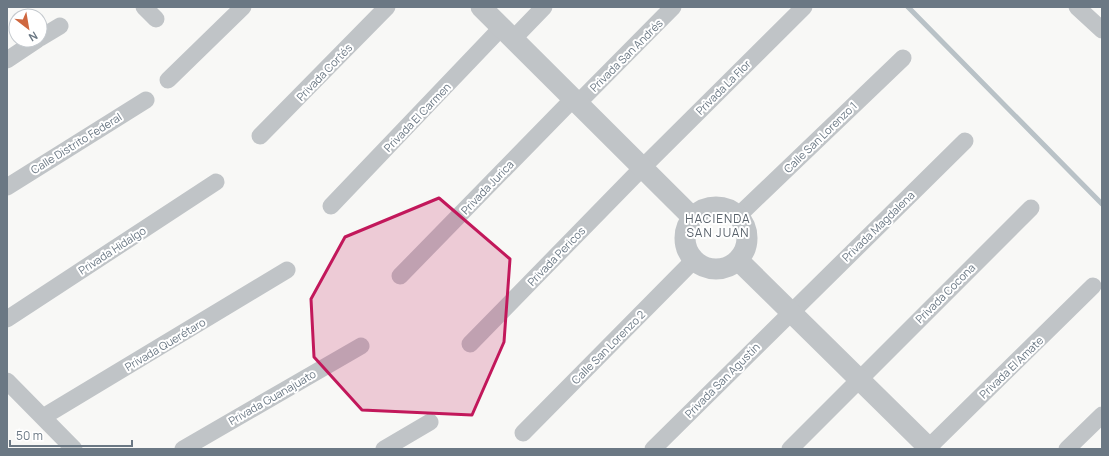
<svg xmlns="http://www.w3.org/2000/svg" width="1109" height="456" viewBox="0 0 1109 456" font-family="Manrope,sans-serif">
	<rect width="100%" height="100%" fill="#f8f8f6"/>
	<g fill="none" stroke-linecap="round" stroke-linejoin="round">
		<path stroke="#b9c2c7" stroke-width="5" d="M908,7L1102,204"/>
		<path stroke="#c0c4c7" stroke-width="17" d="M144,7L156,19
			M1077,7L1102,30
			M40,38L60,26
			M513,39L544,7
			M7,60L37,40
			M168,80L243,7
			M578,103L673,7
			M260,136L387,7
			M7,187L146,100
			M331,206L502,27
			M738,216L903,58
			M400,276L573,99
			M7,319L216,182
			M470,344L642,168L804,7
			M7,381L74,449
			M43,417L287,270
			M523,433L694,260
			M183,449L361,346
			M384,449L430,422
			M653,449L965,141
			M790,449L1031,208
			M927,449L1093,286
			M1067,449L1102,415"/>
		<path stroke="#c0c4c7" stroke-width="21" d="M481,7L692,217
			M685 238a31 31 0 1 1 62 0a31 31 0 1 1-62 0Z
			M738,260L930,449"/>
	</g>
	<path fill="#c2185b" fill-opacity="0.2" stroke="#c2185b" stroke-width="3" stroke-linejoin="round" d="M439,198L510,259L504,342L472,415L362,410L314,357L311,299L345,237Z"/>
	<g text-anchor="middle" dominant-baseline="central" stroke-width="4" stroke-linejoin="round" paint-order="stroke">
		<g font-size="11" fill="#6b7884" stroke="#fff">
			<text transform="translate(626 55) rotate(-45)">Privada San Andrés</text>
			<text transform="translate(324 72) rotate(-46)">Privada Cortés</text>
			<text transform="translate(723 87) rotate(-45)">Privada La Flor</text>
			<text transform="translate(417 117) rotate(-46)">Privada El Carmen</text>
			<text transform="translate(820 137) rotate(-44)">Calle San Lorenzo 1</text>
			<text transform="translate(76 143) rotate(-32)">Calle Distrito Federal</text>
			<text transform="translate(487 187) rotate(-46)">Privada Jurica</text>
			<text transform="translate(878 226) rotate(-44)">Privada Magdalena</text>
			<text transform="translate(112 250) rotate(-33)">Privada Hidalgo</text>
			<text transform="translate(556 256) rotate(-46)">Privada Pericos</text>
			<text transform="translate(945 293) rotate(-45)">Privada Cocona</text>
			<text transform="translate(165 344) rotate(-31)">Privada Querétaro</text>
			<text transform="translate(608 347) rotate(-45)">Calle San Lorenzo 2</text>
			<text transform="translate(1011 367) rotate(-44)">Privada El Amate</text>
			<text transform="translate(722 380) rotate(-45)">Privada San Agustín</text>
			<text transform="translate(272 397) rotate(-30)">Privada Guanajuato</text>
		</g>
		<g font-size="12" letter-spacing="1" fill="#58616a" stroke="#fff">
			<text x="718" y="218">HACIENDA<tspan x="718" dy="14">SAN JUAN</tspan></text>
		</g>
	</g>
	<rect width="1109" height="456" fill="none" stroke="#6b7884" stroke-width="16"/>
	<g transform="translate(28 28) rotate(149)"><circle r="19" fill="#ffffff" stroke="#c4c9ce"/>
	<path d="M0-3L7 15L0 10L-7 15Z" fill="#cf673f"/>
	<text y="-6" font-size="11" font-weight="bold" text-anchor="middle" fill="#6b7884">N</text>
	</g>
	<path d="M10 440v6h122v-6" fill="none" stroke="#6b7884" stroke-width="2"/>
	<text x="16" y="440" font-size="12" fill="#6b7884" stroke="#ffffff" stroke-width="3" paint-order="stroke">50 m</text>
</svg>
